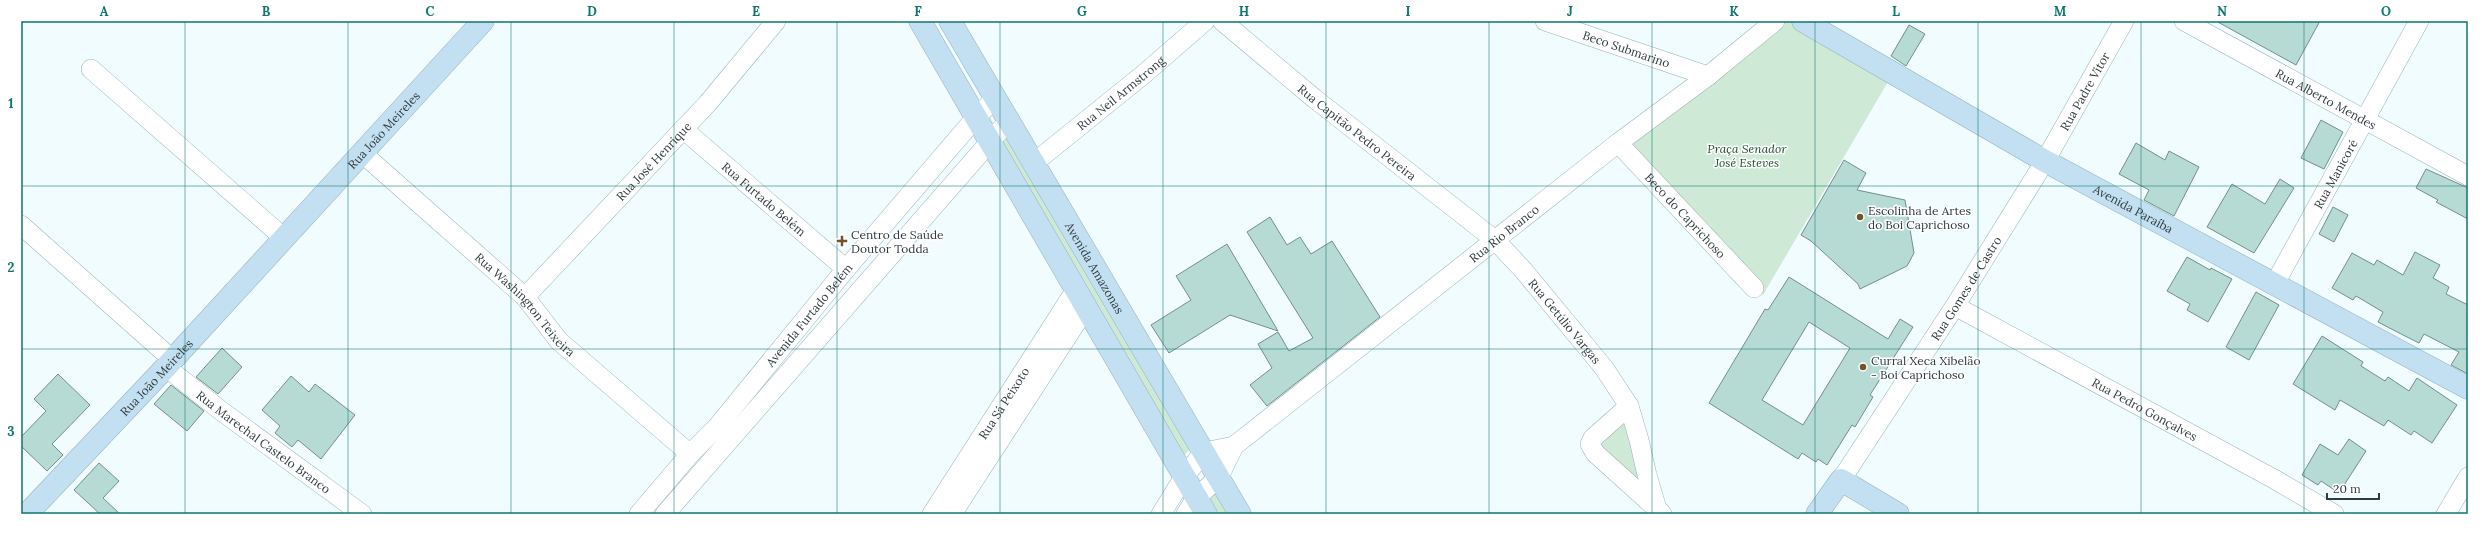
<svg xmlns="http://www.w3.org/2000/svg" width="2489" height="535" viewBox="0 0 2489 535" font-family="Lora,serif">
	<rect width="100%" height="100%" fill="#f1fcff"/>
	<path fill="#ceead6" d="M1776,21H1798L1892,75L1763,295L1667,192L1622,148Z
		M1011,134L1193,447L1181,458L999,146Z
		M1628,411L1648,500L1591,442Z
		M1219,490L1232,514H1214L1206,500Z"/>
	<path fill="#b6dbd5" stroke="#748f8b" fill-rule="evenodd" d="M2216,21H2320L2296,65Z
		M1909,25L1925,34L1906,66L1891,56Z
		M2321,120L2343,132L2324,169L2301,158Z
		M2136,143L2165,160L2169,151L2199,167L2174,216L2144,200L2149,190L2119,174Z
		M1844,160L1866,173L1857,190L1905,200L1914,253L1907,266L1860,289L1858,284L1811,241L1801,235Z
		M2426,169L2468,188V219L2436,202L2438,200L2416,188Z
		M2280,179L2294,188L2254,253L2207,227L2232,184L2265,204Z
		M2333,207L2348,215L2334,242L2319,234Z
		M1270,217L1287,245L1300,237L1311,254L1332,241L1380,317L1267,406L1250,385L1272,368L1258,344L1278,332L1289,351L1313,338L1247,232Z
		M1227,244L1278,331L1230,315L1169,353L1151,325L1191,300L1176,276Z
		M2415,252L2440,265L2433,278L2449,287L2446,294L2468,305V374L2451,365L2459,352L2424,334L2419,343L2403,335L2378,322L2383,312L2356,296L2353,300L2332,288L2352,253L2374,265L2377,260L2403,275Z
		M2187,257L2210,270L2211,268L2232,279L2208,322L2187,310L2190,304L2167,291Z
		M1789,277L1888,339L1900,319L1913,327L1870,395L1873,397L1855,427L1852,425L1827,465L1818,459L1816,462L1802,453L1798,459L1709,403L1765,309L1768,310ZM1809,322L1850,348L1803,425L1762,400Z
		M2256,292L2279,305L2249,360L2226,347Z
		M2322,336L2363,362L2361,366L2385,381L2388,377L2409,391L2417,378L2457,405L2432,443L2414,431L2411,435L2388,420L2384,426L2340,400L2335,410L2293,384Z
		M222,348L242,367L218,394L196,377Z
		M58,374L90,405L52,444L63,455L47,471L21,446V437L46,411L34,399Z
		M291,376L309,392L315,384L355,415L321,459L298,440L292,447L275,433L280,426L262,410Z
		M171,385L204,411L187,431L154,404Z
		M2349,439L2366,451L2339,493L2321,481L2318,485L2302,475L2320,444L2338,455Z
		M99,463L119,481L103,498L120,514H100L74,490Z"/>
	<g fill="none" stroke-linecap="round" stroke-linejoin="round">
		<g stroke="#97b3b9" stroke-width="20">
			<g id="street">
				<path id="s1" d="M1222,21L1315,99L1495,240L1524,271L1604,368L1629,406L1639,440L1647,475L1657,509L1662,514"/>
				<path id="s2" d="M1545,21L1708,76"/>
				<path id="s3" d="M2184,21L2468,176"/>
				<path d="M91,69L284,238"/>
				<path id="s4" d="M683,129L846,269"/>
				<path id="s5" d="M1618,143L1754,288"/>
				<path id="s6" d="M362,153L525,297L559,341L690,454"/>
				<path id="s7" d="M1035,162L1144,74L1205,21"/>
				<path d="M21,225L173,360"/>
				<path id="s8" d="M2274,285L2419,21"/>
				<path id="s9" d="M525,297L708,103L776,21"/>
				<path id="s10" d="M1955,306L2274,479L2334,514"/>
				<path id="s11" d="M166,367L220,410L362,514"/>
				<path d="M1629,406L1593,438L1590,444L1595,453L1657,509"/>
				<path id="s12" d="M1841,480L1955,306L2045,161L2124,21"/>
				<path id="s13" d="M639,514L690,454L717,427L846,269L977,116L996,98"/>
				<path d="M665,514L1009,120"/>
				<path id="s14" d="M932,514L1075,291"/>
				<path d="M952,514L1085,309"/>
				<path d="M1161,514L1184,477L1204,452L1234,446"/>
				<path id="s15" d="M1186,514L1196,498L1219,477L1234,446L1618,143L1708,76L1775,21"/>
				<path d="M2446,514L2468,477"/>
			</g>
		</g>
		<g stroke="#97b3b9" stroke-width="23">
			<g id="secondary">
				<path d="M920,21L1206,514"/>
				<path id="s16" d="M950,21L1240,514"/>
				<path id="s17" d="M1803,21L2045,161L2468,388"/>
				<path id="s18" d="M27,514L166,367L483,21"/>
				<path d="M1817,514L1841,480L1898,514"/>
			</g>
		</g>
		<use href="#street" stroke="#fff" stroke-width="19"/>
		<use href="#secondary" stroke="#c2e0f2" stroke-width="22"/>
	</g>
	<path fill="none" stroke="#0f766e" stroke-width="1" stroke-opacity="0.55" d="M185,21V514M348,21V514M511,21V514M674,21V514M837,21V514M1000,21V514M1163,21V514M1326,21V514M1489,21V514M1652,21V514M1815,21V514M1978,21V514M2141,21V514M2304,21V514M21,186H2468M21,349H2468"/>
	<g fill="#74522a" stroke="#fff" stroke-width="1.5">
		<circle cx="1860" cy="217" r="4"/>
		<path d="M840 235h4v4h4v4h-4v4h-4v-4h-4v-4h4z"/>
		<circle cx="1863" cy="367" r="4"/>
	</g>
	<g text-anchor="middle" dominant-baseline="central" stroke-width="3" stroke-linejoin="round" paint-order="stroke">
		<g font-size="12" fill="#313c3f" stroke="#fff">
			<text stroke="none"><textPath href="#s2" startOffset="86">Beco Submarino</textPath></text>
			<text stroke="none"><textPath href="#s12" startOffset="459">Rua Padre Vitor</textPath></text>
			<text stroke="none"><textPath href="#s7" startOffset="110">Rua Neil Armstrong</textPath></text>
			<text stroke="none"><textPath href="#s3" startOffset="162">Rua Alberto Mendes</textPath></text>
			<text stroke="none"><textPath href="#s18" startOffset="524">Rua João Meireles</textPath></text>
			<text stroke="none"><textPath href="#s1" startOffset="175">Rua Capitão Pedro Pereira</textPath></text>
			<text stroke="none"><textPath href="#s9" startOffset="187">Rua José Henrique</textPath></text>
			<text stroke="none"><textPath href="#s8" startOffset="127">Rua Manicoré</textPath></text>
			<text stroke="none"><textPath href="#s4" startOffset="107">Rua Furtado Belém</textPath></text>
			<text stroke="none"><textPath href="#s17" startOffset="380">Avenida Paraíba</textPath></text>
			<text stroke="none"><textPath href="#s5" startOffset="99">Beco do Caprichoso</textPath></text>
			<text stroke="none"><textPath href="#s15" startOffset="428">Rua Rio Branco</textPath></text>
			<text stroke="none"><textPath href="#s16" startOffset="286">Avenida Amazonas</textPath></text>
			<text stroke="none"><textPath href="#s12" startOffset="229">Rua Gomes de Castro</textPath></text>
			<text stroke="none"><textPath href="#s6" startOffset="223">Rua Washington Teixeira</textPath></text>
			<text stroke="none"><textPath href="#s13" startOffset="262">Avenida Furtado Belém</textPath></text>
			<text stroke="none"><textPath href="#s1" startOffset="457">Rua Getúlio Vargas</textPath></text>
			<text stroke="none"><textPath href="#s18" startOffset="188">Rua João Meireles</textPath></text>
			<text stroke="none"><textPath href="#s14" startOffset="132">Rua Sá Peixoto</textPath></text>
			<text stroke="none"><textPath href="#s10" startOffset="216">Rua Pedro Gonçalves</textPath></text>
			<text stroke="none"><textPath href="#s11" startOffset="123">Rua Marechal Castelo Branco</textPath></text>
		</g>
		<g font-size="12" font-style="italic" fill="#1e4c31" stroke="#fff">
			<text x="1747" y="148">Praça Senador<tspan x="1747" dy="14">José Esteves</tspan></text>
		</g>
		<g font-size="12" fill="#313c3f" stroke="#fff" text-anchor="start">
			<text x="1868" y="210">Escolinha de Artes<tspan x="1868" dy="14">do Boi Caprichoso</tspan></text>
			<text x="851" y="234">Centro de Saúde<tspan x="851" dy="14">Doutor Todda</tspan></text>
			<text x="1871" y="360">Curral Xeca Xibelão<tspan x="1871" dy="14">- Boi Caprichoso</tspan></text>
		</g>
	</g>
	<rect width="2489" height="535" fill="none" stroke="#ffffff" stroke-width="44"/>
	<path d="M2327 493v6h52v-6" fill="none" stroke="#313c3f" stroke-width="2"/>
	<text x="2333" y="493" font-size="12" fill="#313c3f" stroke="#ffffff" stroke-width="3" paint-order="stroke">20 m</text>
	<rect x="22" y="22" width="2445" height="491" fill="none" stroke="#0f766e" stroke-width="1.5"/>
	<g font-size="13" text-anchor="middle" font-weight="bold" fill="#0f766e">
		<text x="104" y="16">A</text>
		<text x="266" y="16">B</text>
		<text x="430" y="16">C</text>
		<text x="592" y="16">D</text>
		<text x="756" y="16">E</text>
		<text x="918" y="16">F</text>
		<text x="1082" y="16">G</text>
		<text x="1244" y="16">H</text>
		<text x="1408" y="16">I</text>
		<text x="1570" y="16">J</text>
		<text x="1734" y="16">K</text>
		<text x="1896" y="16">L</text>
		<text x="2060" y="16">M</text>
		<text x="2222" y="16">N</text>
		<text x="2386" y="16">O</text>
		<text x="11" y="108">1</text>
		<text x="11" y="272">2</text>
		<text x="11" y="436">3</text>
	</g>
</svg>
